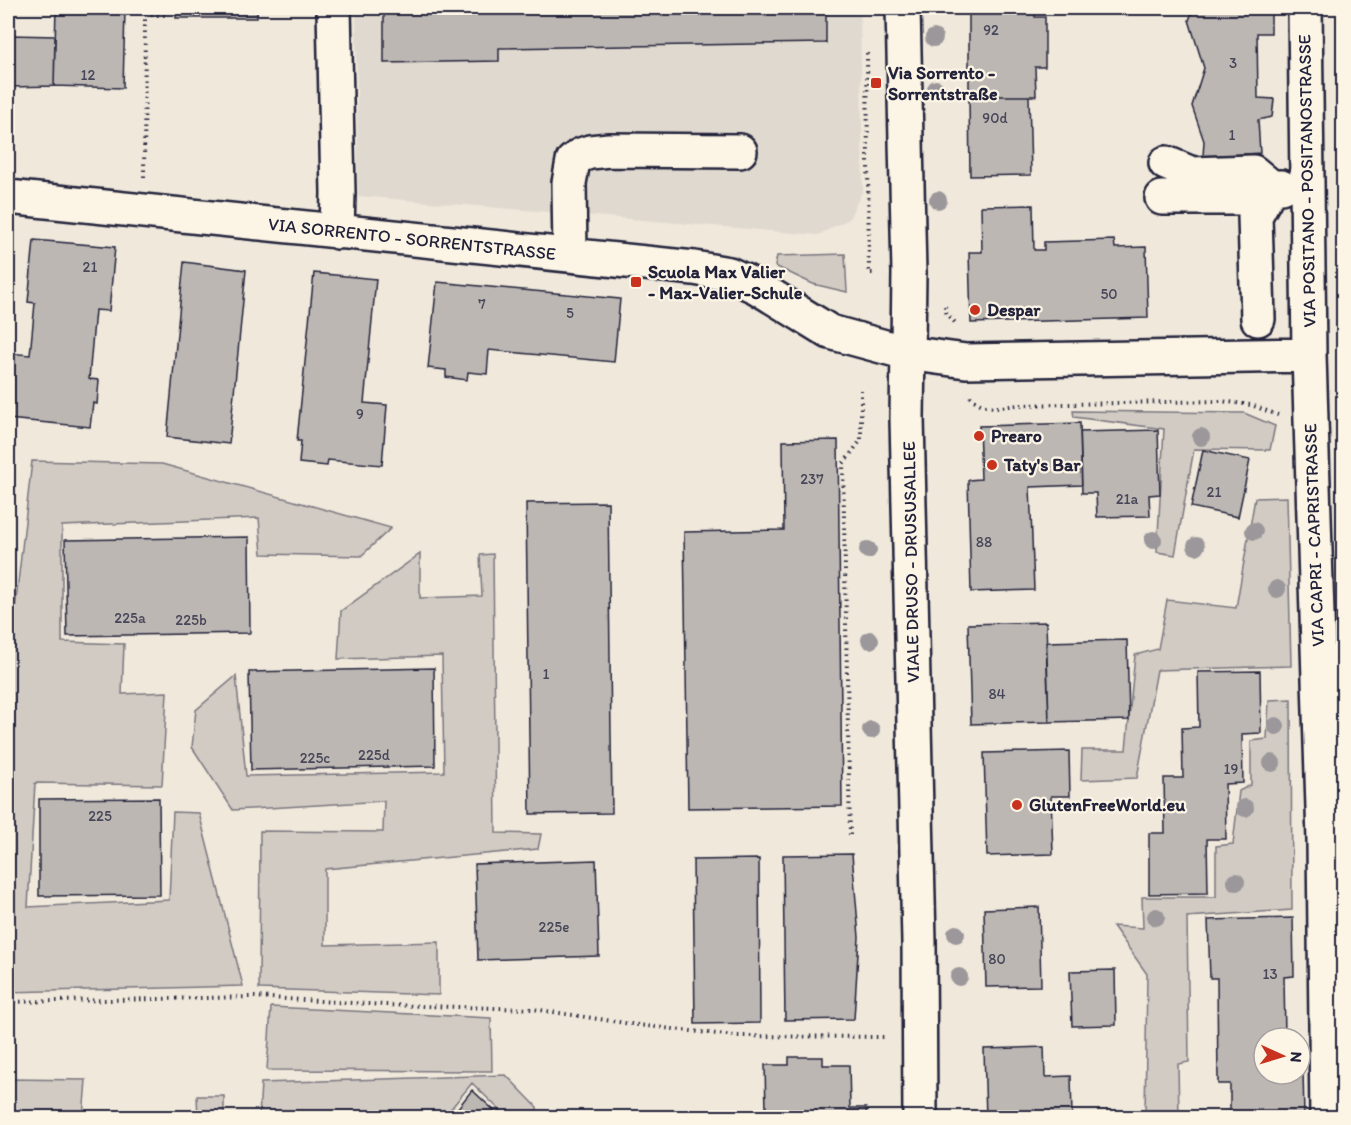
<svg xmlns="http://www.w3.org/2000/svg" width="1351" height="1125" viewBox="0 0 1351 1125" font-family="Itim,sans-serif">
	<rect width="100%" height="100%" fill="#efe8db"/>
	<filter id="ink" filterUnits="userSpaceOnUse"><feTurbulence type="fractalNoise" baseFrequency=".0167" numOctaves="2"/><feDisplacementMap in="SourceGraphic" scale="12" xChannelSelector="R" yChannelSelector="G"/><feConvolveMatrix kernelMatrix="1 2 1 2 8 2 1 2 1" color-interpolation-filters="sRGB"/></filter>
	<g filter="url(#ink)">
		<path fill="#e0d9cf" d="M356,8H860L863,190L849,219L818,235L358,196Z"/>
		<path fill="#d1cbc3" stroke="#7a767f" stroke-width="1.5" d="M845,254L847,292L813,284L775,266L777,256Z
			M1073,411L1244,413L1275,426L1270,450L1194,449L1175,555L1157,552L1164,429L1074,417Z
			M32,461L162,464L391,528L361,556L262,554L259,518L62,526V642L124,644L122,694L167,692L162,785L35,783L28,907L169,900L173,812L199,813L243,986L8,992V670Z
			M1287,497L1291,666L1157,670L1137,778L1081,780L1082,750H1126L1135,655L1158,649L1167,600L1236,608L1255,498Z
			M420,554V598L482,596L480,555L493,554L496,833L541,834L538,849L325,869V945L439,942V995L259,989L260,831L383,832L384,801L233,810L192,747L196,710L236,676L246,776L444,772L442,656L338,659L341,611Z
			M1291,699L1292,910L1187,917L1189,1062L1178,1064L1179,1117H1145L1147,974L1113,926L1143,928L1142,897H1216V846L1233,844L1239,791L1251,785V741L1267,739L1269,700Z
			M271,1007L491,1018L492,1071L267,1070Z
			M506,1075L537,1107V1117H507L472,1083L444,1117H259L261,1083Z
			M8,1079L86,1080L83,1117H8Z
			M197,1096H224V1117H198Z"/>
		<path fill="#bcb7b3" stroke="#22223b" stroke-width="1.5" d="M56,8L125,9L123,88L54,86Z
			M176,8H257V18H176Z
			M384,8H826V43L499,48V61L384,63Z
			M969,8H1035V17H1045V67H1035L1036,96H969Z
			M1194,8H1256V12H1271V33H1257L1258,98L1274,99L1272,117L1258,120L1260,153L1203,157L1204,141L1192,106L1204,68L1189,20Z
			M10,35L55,36L54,86L11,87Z
			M969,96H1029L1031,175L970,176Z
			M1033,205L1034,250H1044V242L1114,240L1115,248L1146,247L1148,318L971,323L969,252H982L981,206Z
			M34,240L115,247L109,311L95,310L89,379L99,380L97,404L93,403L90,427L8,419V353L30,355L35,303L28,302Z
			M184,262L246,270L229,444L167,437Z
			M314,273L376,279L364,403L387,405L382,465L328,460L327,466L299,463L301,441H297Z
			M437,282L620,299L614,362L489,350L487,374L468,372L467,380L446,377V370L428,368Z
			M1080,423L1082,485L1030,487L1034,590L971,592L968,480L981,479L979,426Z
			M1158,430L1160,494L1149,495L1150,516L1097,517L1096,493H1082L1080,432Z
			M838,440L842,806L688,808L684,532L784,530L783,441Z
			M1203,450L1250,460L1238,517L1191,507Z
			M608,502L612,813L530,814L526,503Z
			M249,537L250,633L67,636L65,540Z
			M1046,622L1049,722L971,724L968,624Z
			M1127,640L1129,720L1049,722L1046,642Z
			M434,668L435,766L251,770L249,672Z
			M1260,671L1261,733L1242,734L1243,783L1225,784L1226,839H1207L1208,893L1149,894V833H1165L1164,778H1183L1182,728L1199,727L1198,672Z
			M1069,751L1070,796H1051L1053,854L987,856L984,753Z
			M159,798L160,895L39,896V799Z
			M852,854L859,937L854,1019L785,1020L783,855Z
			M759,859L760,1023L695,1024L693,860Z
			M596,860L599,956L478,960L475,864Z
			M1039,907L1041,986L986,987L984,909Z
			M1293,918L1294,976L1284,977L1285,1038H1264V1074H1300V1069H1303L1304,1118H1230V1084H1218L1217,978H1210L1208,920Z
			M1115,970L1116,1025L1072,1026L1070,971Z
			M1044,1047L1045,1077L1071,1076L1072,1118H986L984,1049Z
			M789,1057H823V1065H849L850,1108H866L867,1118H779V1111H766L765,1065H789Z
			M472,1090L500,1116L499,1118H450Z"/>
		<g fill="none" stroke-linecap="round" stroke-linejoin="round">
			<g stroke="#22223b" stroke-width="38">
				<path id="minor" d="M334,8L338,193L337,232
					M1305,8L1309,355L1324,841L1327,1118
					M8,197L694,268L729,274L757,287L830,332L907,353L966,361L1309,355
					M1162,198H1246L1271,187L1253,172L1192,174L1166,163
					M570,255L569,183L573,161L581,155L590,152L609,150L740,151
					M1258,319L1255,216L1271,187H1281"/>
			</g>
			<g stroke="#22223b" stroke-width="38">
				<path id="major" d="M903,8L909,273L907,418L919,942L920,1118"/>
			</g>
			<path stroke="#22223b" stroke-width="4" stroke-dasharray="1.5 4.5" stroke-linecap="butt" d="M867,53L869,273H876
				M144,177L145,15H167V8
				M945,306L946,312L956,324
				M970,396C983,411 1001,407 1018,405L1221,401L1251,405L1278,415
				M850,835L843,464L861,440V390
				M8,1002L254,997L385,1005L533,1009L638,1025L735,1036L886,1037"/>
			<use href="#minor" stroke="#fcf5e5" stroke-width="33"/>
			<use href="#major" stroke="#fcf5e5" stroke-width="33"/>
		</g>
		<g fill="#9b979a">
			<circle cx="934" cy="38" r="9"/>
			<circle cx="936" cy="89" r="9"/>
			<circle cx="938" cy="200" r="9"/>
			<circle cx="1201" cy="437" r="9"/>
			<circle cx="1254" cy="531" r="9"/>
			<circle cx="1153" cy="540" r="9"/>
			<circle cx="1196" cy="546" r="9"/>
			<circle cx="868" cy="550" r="9"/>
			<circle cx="1277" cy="589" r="9"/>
			<circle cx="870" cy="640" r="9"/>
			<circle cx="1276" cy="726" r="9"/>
			<circle cx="871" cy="730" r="9"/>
			<circle cx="1272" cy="763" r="9"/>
			<circle cx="1245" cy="808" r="9"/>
			<circle cx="1236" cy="882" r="9"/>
			<circle cx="1156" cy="917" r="9"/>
			<circle cx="956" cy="934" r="9"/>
			<circle cx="959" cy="977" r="9"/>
		</g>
	</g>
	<g fill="#c8321e" stroke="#fcf5e5" stroke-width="2">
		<rect x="870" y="77" width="12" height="12" rx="3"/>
		<rect x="630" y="276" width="12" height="12" rx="3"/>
		<circle cx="975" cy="310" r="6"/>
		<circle cx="979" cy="436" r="6"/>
		<circle cx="992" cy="465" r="6"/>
		<circle cx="1017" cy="805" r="6"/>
	</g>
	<g text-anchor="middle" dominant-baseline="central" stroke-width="4.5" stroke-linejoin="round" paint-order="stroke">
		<g font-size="15" fill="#484759">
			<text x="991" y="30">92</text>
			<text x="1233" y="63">3</text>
			<text x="88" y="75">12</text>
			<text x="995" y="118">90d</text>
			<text x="1232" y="135">1</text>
			<text x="90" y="267">21</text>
			<text x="1109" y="294">50</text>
			<text x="482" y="304">7</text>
			<text x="570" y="313">5</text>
			<text x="360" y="414">9</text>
			<text x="812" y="479">237</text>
			<text x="1214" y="492">21</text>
			<text x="1127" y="499">21a</text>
			<text x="984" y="542">88</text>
			<text x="130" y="618">225a</text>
			<text x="191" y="620">225b</text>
			<text x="546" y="674">1</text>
			<text x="997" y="694">84</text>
			<text x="374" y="755">225d</text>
			<text x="315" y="758">225c</text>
			<text x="1231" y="769">19</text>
			<text x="100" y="816">225</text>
			<text x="554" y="927">225e</text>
			<text x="997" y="959">80</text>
			<text x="1270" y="974">13</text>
		</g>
		<g font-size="18" font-weight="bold" fill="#22223b" stroke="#fcf5e5" text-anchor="start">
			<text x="888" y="73">Via Sorrento -<tspan x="888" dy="21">Sorrentstraße</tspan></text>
			<text x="648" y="272">Scuola Max Valier<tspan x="648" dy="21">- Max-Valier-Schule</tspan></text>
			<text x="987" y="310">Despar</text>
			<text x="991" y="436">Prearo</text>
			<text x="1004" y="465">Taty's Bar</text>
			<text x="1029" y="805">GlutenFreeWorld.eu</text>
		</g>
		<g font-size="18" fill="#22223b" stroke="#fcf5e5">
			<text transform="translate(1307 181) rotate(-91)">VIA POSITANO - POSITANOSTRASSE</text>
			<text transform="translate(412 239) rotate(6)">VIA SORRENTO - SORRENTSTRASSE</text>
			<text transform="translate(1314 535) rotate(-92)">VIA CAPRI - CAPRISTRASSE</text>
			<text transform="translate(911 562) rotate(-91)">VIALE DRUSO - DRUSUSALLEE</text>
		</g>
	</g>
	<rect width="1351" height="1125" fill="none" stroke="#fcf5e5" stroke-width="30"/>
	<rect x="15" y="15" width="1321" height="1095" fill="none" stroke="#22223b" stroke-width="2" filter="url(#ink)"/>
	<g transform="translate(1282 1056) rotate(94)"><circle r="28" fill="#fcf5e5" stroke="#a5a1a1" stroke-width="1.5"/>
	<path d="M0-4.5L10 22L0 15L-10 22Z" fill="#c8321e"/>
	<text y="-9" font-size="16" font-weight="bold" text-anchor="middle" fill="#22223b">N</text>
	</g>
</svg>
